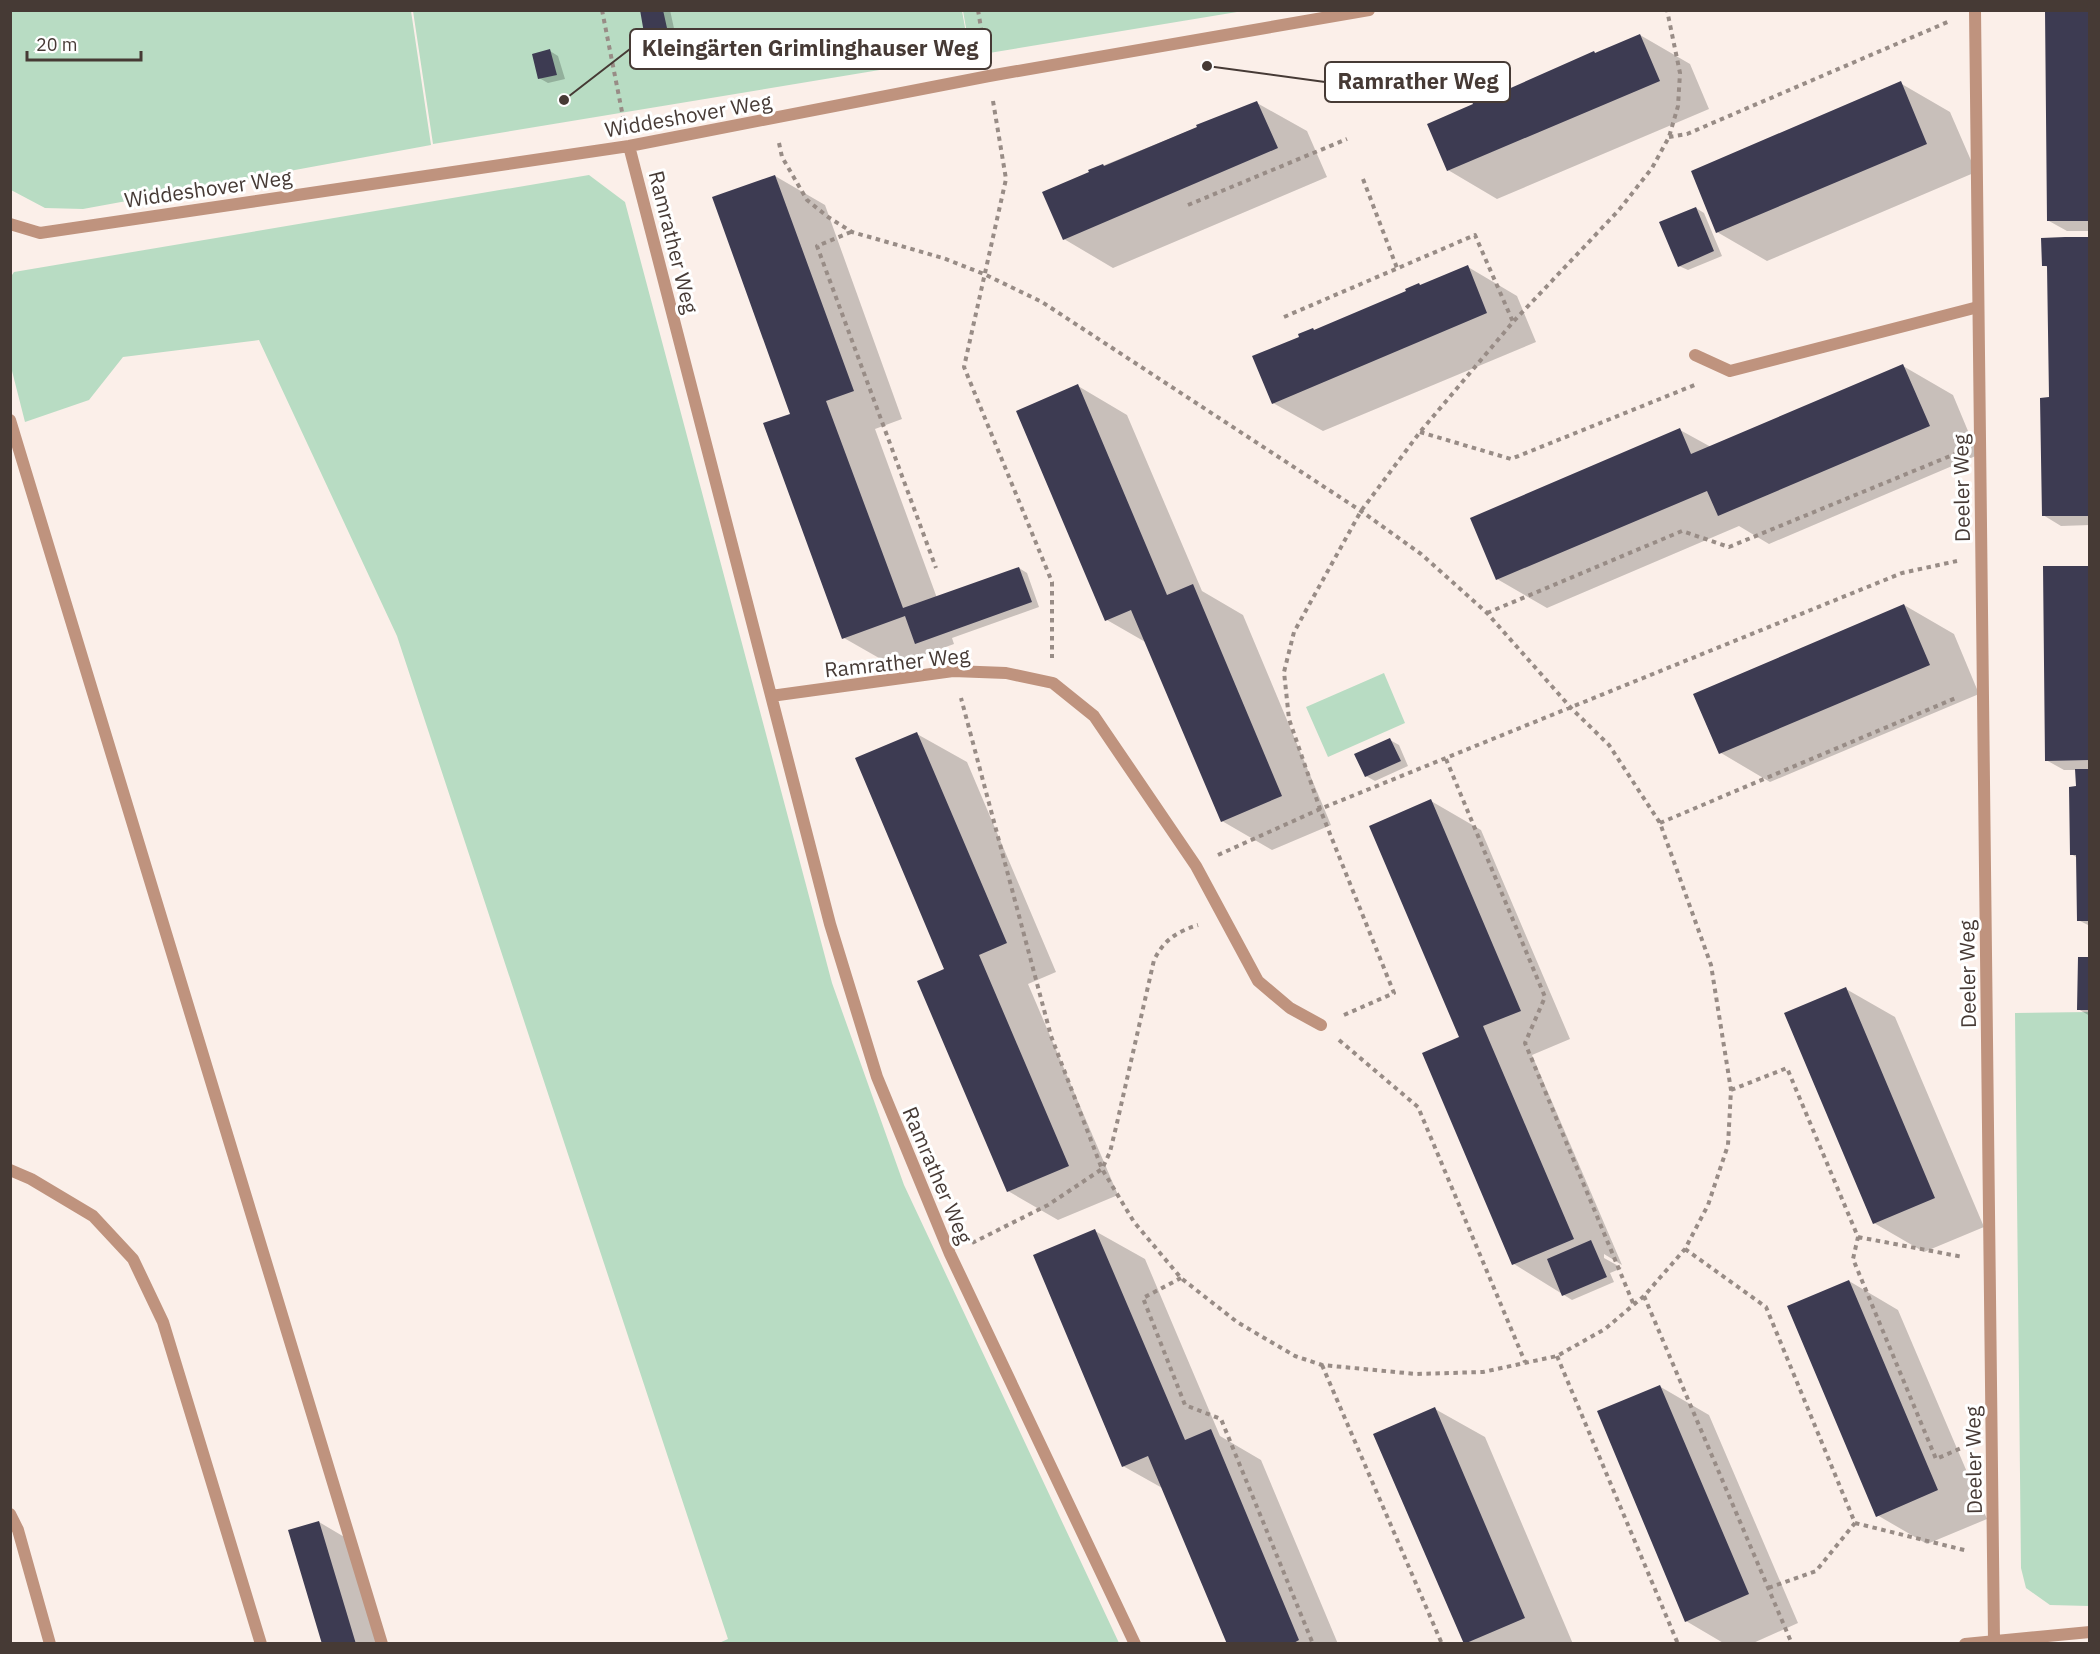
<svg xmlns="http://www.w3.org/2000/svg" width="2100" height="1654" viewBox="0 0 2100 1654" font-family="'IBM Plex Sans',sans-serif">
	<rect width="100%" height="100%" fill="#fbefe9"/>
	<path fill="#b8dcc3" d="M10,11H411L431,145L83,209L45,208L11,190Z
		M413,11H962L970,55L433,144Z
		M963,11V10L1243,11L971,56Z
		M589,175L625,202L832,983L904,1185L1119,1643H719L728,1639L397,636L259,340L123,357L89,400L25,422L11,367L10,278L14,272Z
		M1384,673L1405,723L1328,757L1306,707Z
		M2089,1012V1606L2050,1605L2026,1588L2021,1568L2015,1013Z"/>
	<path fill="#0003" d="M642,10H670L675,33L654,37L645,32Z
		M2090,10V231H2067L2049,221Z
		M1640,35L1690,64L1709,109L1497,199L1448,170L1489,99Z
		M550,51L558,56L565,79L548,83L539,78Z
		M1900,83L1950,112L1976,172L1767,261L1717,232Z
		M1257,103L1307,131L1327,177L1113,268L1064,239L1090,171Z
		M775,176L825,205L902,419L875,429L937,598L1019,568L1027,573L1039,607L952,638L954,644L893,666L844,638L792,415Z
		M1696,208L1704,213L1722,256L1688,270L1679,266Z
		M2090,238V525L2061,526L2043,515L2051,399L2049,268L2044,265Z
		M1468,267L1517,296L1536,342L1323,431L1273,403L1316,331Z
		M1903,366L1953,395L1978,455L1769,544L1739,526L1547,608L1497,579L1680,430L1711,447Z
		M1078,386L1127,415L1202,591L1243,615L1331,825L1272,850L1222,821L1147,643L1107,620Z
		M2090,568V926L2078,920V858L2071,854L2081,788L2077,770H2064L2046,760Z
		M1904,605L1954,634L1979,694L1770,782L1721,753L1695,694Z
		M917,734L967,762L1056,972L1028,984L1118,1195L1058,1220L1008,1191L946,970Z
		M1390,740L1399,745L1408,766L1375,781L1366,776Z
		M1431,801L1481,830L1570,1039L1532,1055L1622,1265L1604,1254V1258L1622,1268L1610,1273L1614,1282L1572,1300L1514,1264L1460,1038Z
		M2090,958V1016L2078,1009Z
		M1846,989L1895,1017L1984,1227L1924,1252L1874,1223Z
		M1095,1231L1145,1259L1220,1436L1261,1460L1338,1644H1229L1164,1489L1123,1466Z
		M1849,1281L1898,1310L1987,1519L1927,1544L1877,1515Z
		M1659,1386L1709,1415L1798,1623L1751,1644H1725L1686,1621Z
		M1435,1409L1485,1437L1573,1644H1465Z
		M319,1522L346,1538L377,1644H323Z"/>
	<path fill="#3d3b52" d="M640,10H663L667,28L644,33Z
		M2045,10H2090V221H2047Z
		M1640,34L1660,81L1447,171L1427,124L1473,104L1472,102L1486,96L1488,98L1594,51L1595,53Z
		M550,49L557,75L538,79L532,54Z
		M1901,81L1927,144L1716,233L1691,171Z
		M1257,101L1278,148L1063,240L1042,192L1089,172L1088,170L1103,164L1104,166L1197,127L1196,125Z
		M775,175L854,391L826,401L903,608L1019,567L1032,602L915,644L905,616L842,639L763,423L790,414L712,197Z
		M1696,207L1714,251L1678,267L1659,222Z
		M2065,237H2090V516H2042L2040,398L2049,397L2047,266H2042L2041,238Z
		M1468,265L1487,313L1272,404L1252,356L1299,337L1298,334L1313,328L1314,330L1406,291L1405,289L1419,283L1420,285Z
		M1903,364L1930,426L1718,516L1707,491L1496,580L1470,518L1680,428L1691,454Z
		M1078,384L1167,595L1193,584L1282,796L1221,822L1131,610L1105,621L1016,411Z
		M2043,566H2090V760L2045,761Z
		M1904,604L1930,665L1719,754L1693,694Z
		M917,732L1007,943L979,955L1069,1166L1007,1192L917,981L944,969L855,758Z
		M1390,738L1401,761L1365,777L1354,754Z
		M2075,769H2090V921H2077L2076,855H2070L2069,787L2076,786Z
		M1431,799L1521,1011L1483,1026L1574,1239L1512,1265L1422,1053L1459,1037L1369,826Z
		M2078,957H2090V1010H2077Z
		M1846,987L1935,1198L1873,1224L1784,1013Z
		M1095,1229L1185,1440L1211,1429L1299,1640L1292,1644H1227L1148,1456L1122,1467L1033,1255Z
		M1591,1240L1607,1277L1562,1296L1547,1259Z
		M1849,1280L1938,1490L1876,1517L1787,1306Z
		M1660,1385L1749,1594L1685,1622L1597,1411Z
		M1435,1407L1525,1618L1464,1644L1373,1434Z
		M319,1521L356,1644H322L288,1530Z"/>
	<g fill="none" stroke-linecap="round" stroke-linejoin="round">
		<path stroke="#988c86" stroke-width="4" stroke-dasharray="4.5 4.5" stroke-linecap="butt" d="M602,10L624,122
			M978,10L985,52
			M993,101L1006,179L964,367L1052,582V658
			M1669,137L1687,134L1950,21
			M779,143L782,157L807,200L828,217L852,232L943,258L984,274L1042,302L1361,511L1421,554L1487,613L1572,709L1609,745L1660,823L1711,965L1731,1090L1728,1145L1708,1205L1685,1249L1644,1296L1605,1329L1557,1356L1483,1372L1416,1374L1322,1365L1295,1356L1237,1322L1181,1278L1134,1222L1102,1169L1051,1036L961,698
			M1363,179L1397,268
			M1188,205L1347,139
			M851,232L817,246L936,568
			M1284,317L1475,235L1513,322
			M1420,432L1511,459L1697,384
			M1487,613L1682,531L1729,547L1955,454
			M1446,759L1545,997L1525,1043L1633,1303
			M1660,823L1958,697
			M1218,855L1320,809L1902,573L1957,561
			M1344,1015L1394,993L1320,809L1289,719L1284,672L1294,632L1361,511L1420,432L1513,322L1619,210L1652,168L1669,137L1678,106L1680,73L1667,10
			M1339,1040L1418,1107L1525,1362
			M1731,1090L1787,1068L1858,1237L1853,1259L1936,1459L1966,1446
			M1858,1237L1963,1257
			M972,1243L1048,1205L1102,1169L1110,1152L1117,1123L1154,960C1164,940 1176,932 1198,925
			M1685,1249L1766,1307L1855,1523L1816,1571L1768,1588
			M1181,1278L1143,1298L1185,1405L1221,1419L1313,1644
			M1644,1296L1792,1644
			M1557,1356L1678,1644
			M1322,1365L1442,1644
			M1855,1523L1968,1551"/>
		<path stroke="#bf937e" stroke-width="12" d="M1695,355L1730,371L1978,307
			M10,420L382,1644
			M10,1170L31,1179L93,1216L133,1259L163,1322L261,1644
			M10,1514L18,1530L50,1644"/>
		<path stroke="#bf937e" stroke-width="12" d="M1975,10L1994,1641
			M629,146L830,924L877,1077L950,1254L1135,1644
			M10,224L40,233L629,146L989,76L1369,10
			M771,696L953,671L1006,673L1053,683L1094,716L1196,866L1258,981L1290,1008L1321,1025
			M1965,1644L2090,1632"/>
	</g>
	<g text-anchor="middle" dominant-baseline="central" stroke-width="6" stroke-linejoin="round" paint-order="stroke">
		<g font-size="21" fill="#463a35" stroke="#fff">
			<text transform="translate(688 115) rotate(-10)">Widdeshover Weg</text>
			<text transform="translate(208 188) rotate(-8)">Widdeshover Weg</text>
			<text transform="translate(674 242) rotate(76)">Ramrather Weg</text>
			<text transform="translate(1961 488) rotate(-91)">Deeler Weg</text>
			<text transform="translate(897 662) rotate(-6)">Ramrather Weg</text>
			<text transform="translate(1967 974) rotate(-91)">Deeler Weg</text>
			<text transform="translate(938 1175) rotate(67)">Ramrather Weg</text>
			<text transform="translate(1973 1460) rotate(-91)">Deeler Weg</text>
		</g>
	</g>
	<path fill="none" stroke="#463a35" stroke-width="2" d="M564 100L630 49M1207 66L1325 82"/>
	<g fill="#463a35" stroke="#fff" stroke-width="2">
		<circle cx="564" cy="100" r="6"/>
		<circle cx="1207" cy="66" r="6"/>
	</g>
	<g fill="#fff" stroke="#463a35" stroke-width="2">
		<rect x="630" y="29" width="361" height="40" rx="6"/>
		<rect x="1325" y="62" width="185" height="40" rx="6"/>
	</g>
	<g font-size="22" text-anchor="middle" font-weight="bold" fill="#463a35">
		<text x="810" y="56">Kleingärten Grimlinghauser Weg</text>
		<text x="1418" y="89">Ramrather Weg</text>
	</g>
	<rect width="2100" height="1654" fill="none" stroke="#463a35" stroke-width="24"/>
	<path d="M27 51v9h114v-9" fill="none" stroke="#463a35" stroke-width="3"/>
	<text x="36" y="51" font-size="18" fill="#463a35" stroke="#ffffff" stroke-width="4.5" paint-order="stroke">20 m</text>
</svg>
